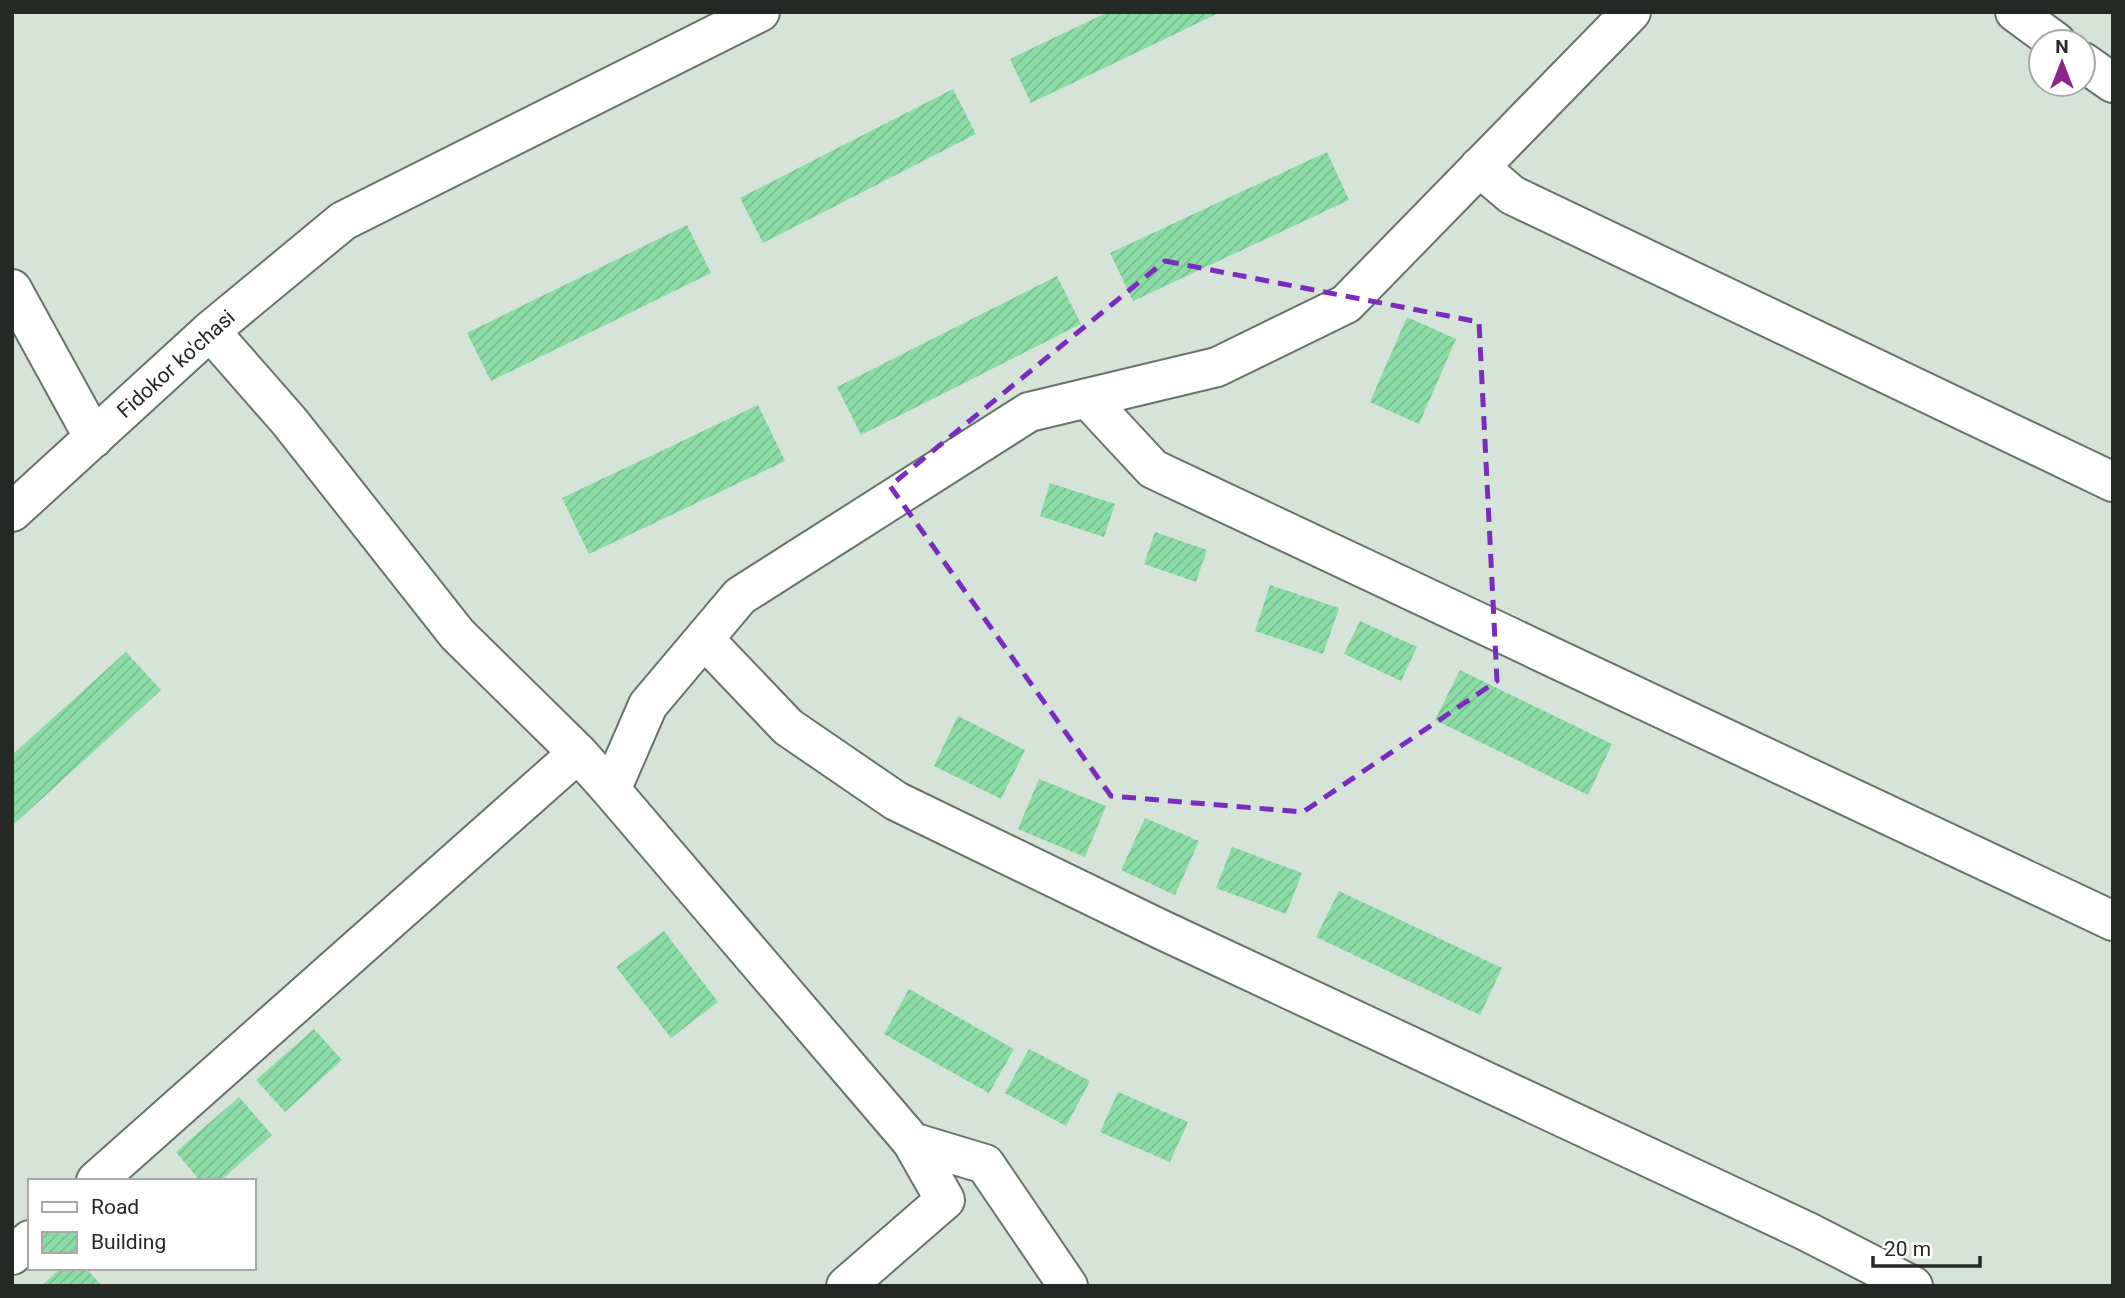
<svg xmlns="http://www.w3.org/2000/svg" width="2125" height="1298" viewBox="0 0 2125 1298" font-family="Roboto,sans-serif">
	<defs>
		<pattern id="building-hatch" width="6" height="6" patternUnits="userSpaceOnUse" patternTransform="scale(1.75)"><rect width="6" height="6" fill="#8bdca5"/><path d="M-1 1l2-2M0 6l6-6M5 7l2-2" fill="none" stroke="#78bd8e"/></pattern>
	</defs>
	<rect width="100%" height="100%" fill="#d5e3d9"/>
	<path fill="url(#building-hatch)" d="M1108,12H1221L1031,103L1010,59Z
		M953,89L976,134L763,243L740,198Z
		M1327,152L1349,200L1133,301L1110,253Z
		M687,225L711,273L491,381L467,333Z
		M1057,276L1081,324L861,435L837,387Z
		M1407,317L1456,339L1419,424L1370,402Z
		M758,405L785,461L589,554L562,498Z
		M1050,483L1115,504L1104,537L1040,516Z
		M1155,532L1207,550L1196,582L1144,564Z
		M1270,585L1339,608L1323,654L1255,631Z
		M1360,621L1417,647L1401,681L1344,654Z
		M126,652L161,690L12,826V755Z
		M1460,670L1612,744L1588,795L1435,720Z
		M958,716L1025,750L1001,799L934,766Z
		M1039,779L1106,806L1085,857L1018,829Z
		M1145,818L1199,841L1175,895L1121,870Z
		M1232,847L1302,873L1286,914L1216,888Z
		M1339,891L1502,968L1480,1015L1316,937Z
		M664,931L718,1002L671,1038L616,967Z
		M909,989L1014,1049L989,1093L884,1034Z
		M314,1029L342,1060L285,1112L256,1080Z
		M1029,1049L1090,1081L1066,1126L1005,1093Z
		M1118,1092L1188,1122L1170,1162L1100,1132Z
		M239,1097L272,1135L220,1181H200L176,1152Z
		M61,1268H86L102,1286H41Z"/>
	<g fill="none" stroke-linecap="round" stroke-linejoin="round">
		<g stroke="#68746b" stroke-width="42">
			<path id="minor" d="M2015,12L2056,42
				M2083,62L2113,83
				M1479,167L1512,195L2113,482
				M210,331L289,421L457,634L578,753L611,790L912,1142L945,1200L846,1286
				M1087,398L1153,469L2113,921
				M704,639L788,727L896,801L1160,929L1806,1231L1913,1286
				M611,790L648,705L740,596L1029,412L1217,367L1346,304L1631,12
				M912,1142L985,1164L1068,1286
				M96,1181L578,753
				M12,1255L30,1240"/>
		</g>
		<g stroke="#68746b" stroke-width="42">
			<path id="tertiary" d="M12,289L94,438
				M12,512L210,331L343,221L760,12"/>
		</g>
		<use href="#minor" stroke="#fff" stroke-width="38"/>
		<use href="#tertiary" stroke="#fff" stroke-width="38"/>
	</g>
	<path fill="none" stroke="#7b2cbf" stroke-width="5" stroke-dasharray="14 9" stroke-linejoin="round" d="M1165,261L1479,322L1497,681L1303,812L1111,796L890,486Z"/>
	<g text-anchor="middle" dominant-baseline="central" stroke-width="7" stroke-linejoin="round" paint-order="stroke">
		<g font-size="21" fill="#242925" stroke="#fff">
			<text transform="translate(176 364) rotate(-42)">Fidokor ko'chasi</text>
		</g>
	</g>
	<rect width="2125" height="1298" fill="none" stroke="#242925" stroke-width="28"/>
	<rect x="28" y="1179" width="228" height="91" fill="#ffffff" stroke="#a7a9a8" stroke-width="2"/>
	<rect x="42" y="1202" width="35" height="10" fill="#ffffff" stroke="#a7a9a8" stroke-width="2"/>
	<text x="91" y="1214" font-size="21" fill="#242925">Road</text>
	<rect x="42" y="1232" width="35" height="21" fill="url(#building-hatch)" stroke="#a7a9a8" stroke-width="2"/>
	<text x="91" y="1249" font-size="21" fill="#242925">Building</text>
	<g transform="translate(2062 63)"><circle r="33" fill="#ffffff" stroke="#a7a9a8" stroke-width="2"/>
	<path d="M0-5L12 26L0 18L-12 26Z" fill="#8c268d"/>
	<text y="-10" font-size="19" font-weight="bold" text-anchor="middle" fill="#242925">N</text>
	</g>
	<path d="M1873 1256v10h107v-10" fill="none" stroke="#242925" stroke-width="3.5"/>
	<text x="1884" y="1256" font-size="21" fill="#242925" stroke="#ffffff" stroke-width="5" paint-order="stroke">20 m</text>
</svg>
